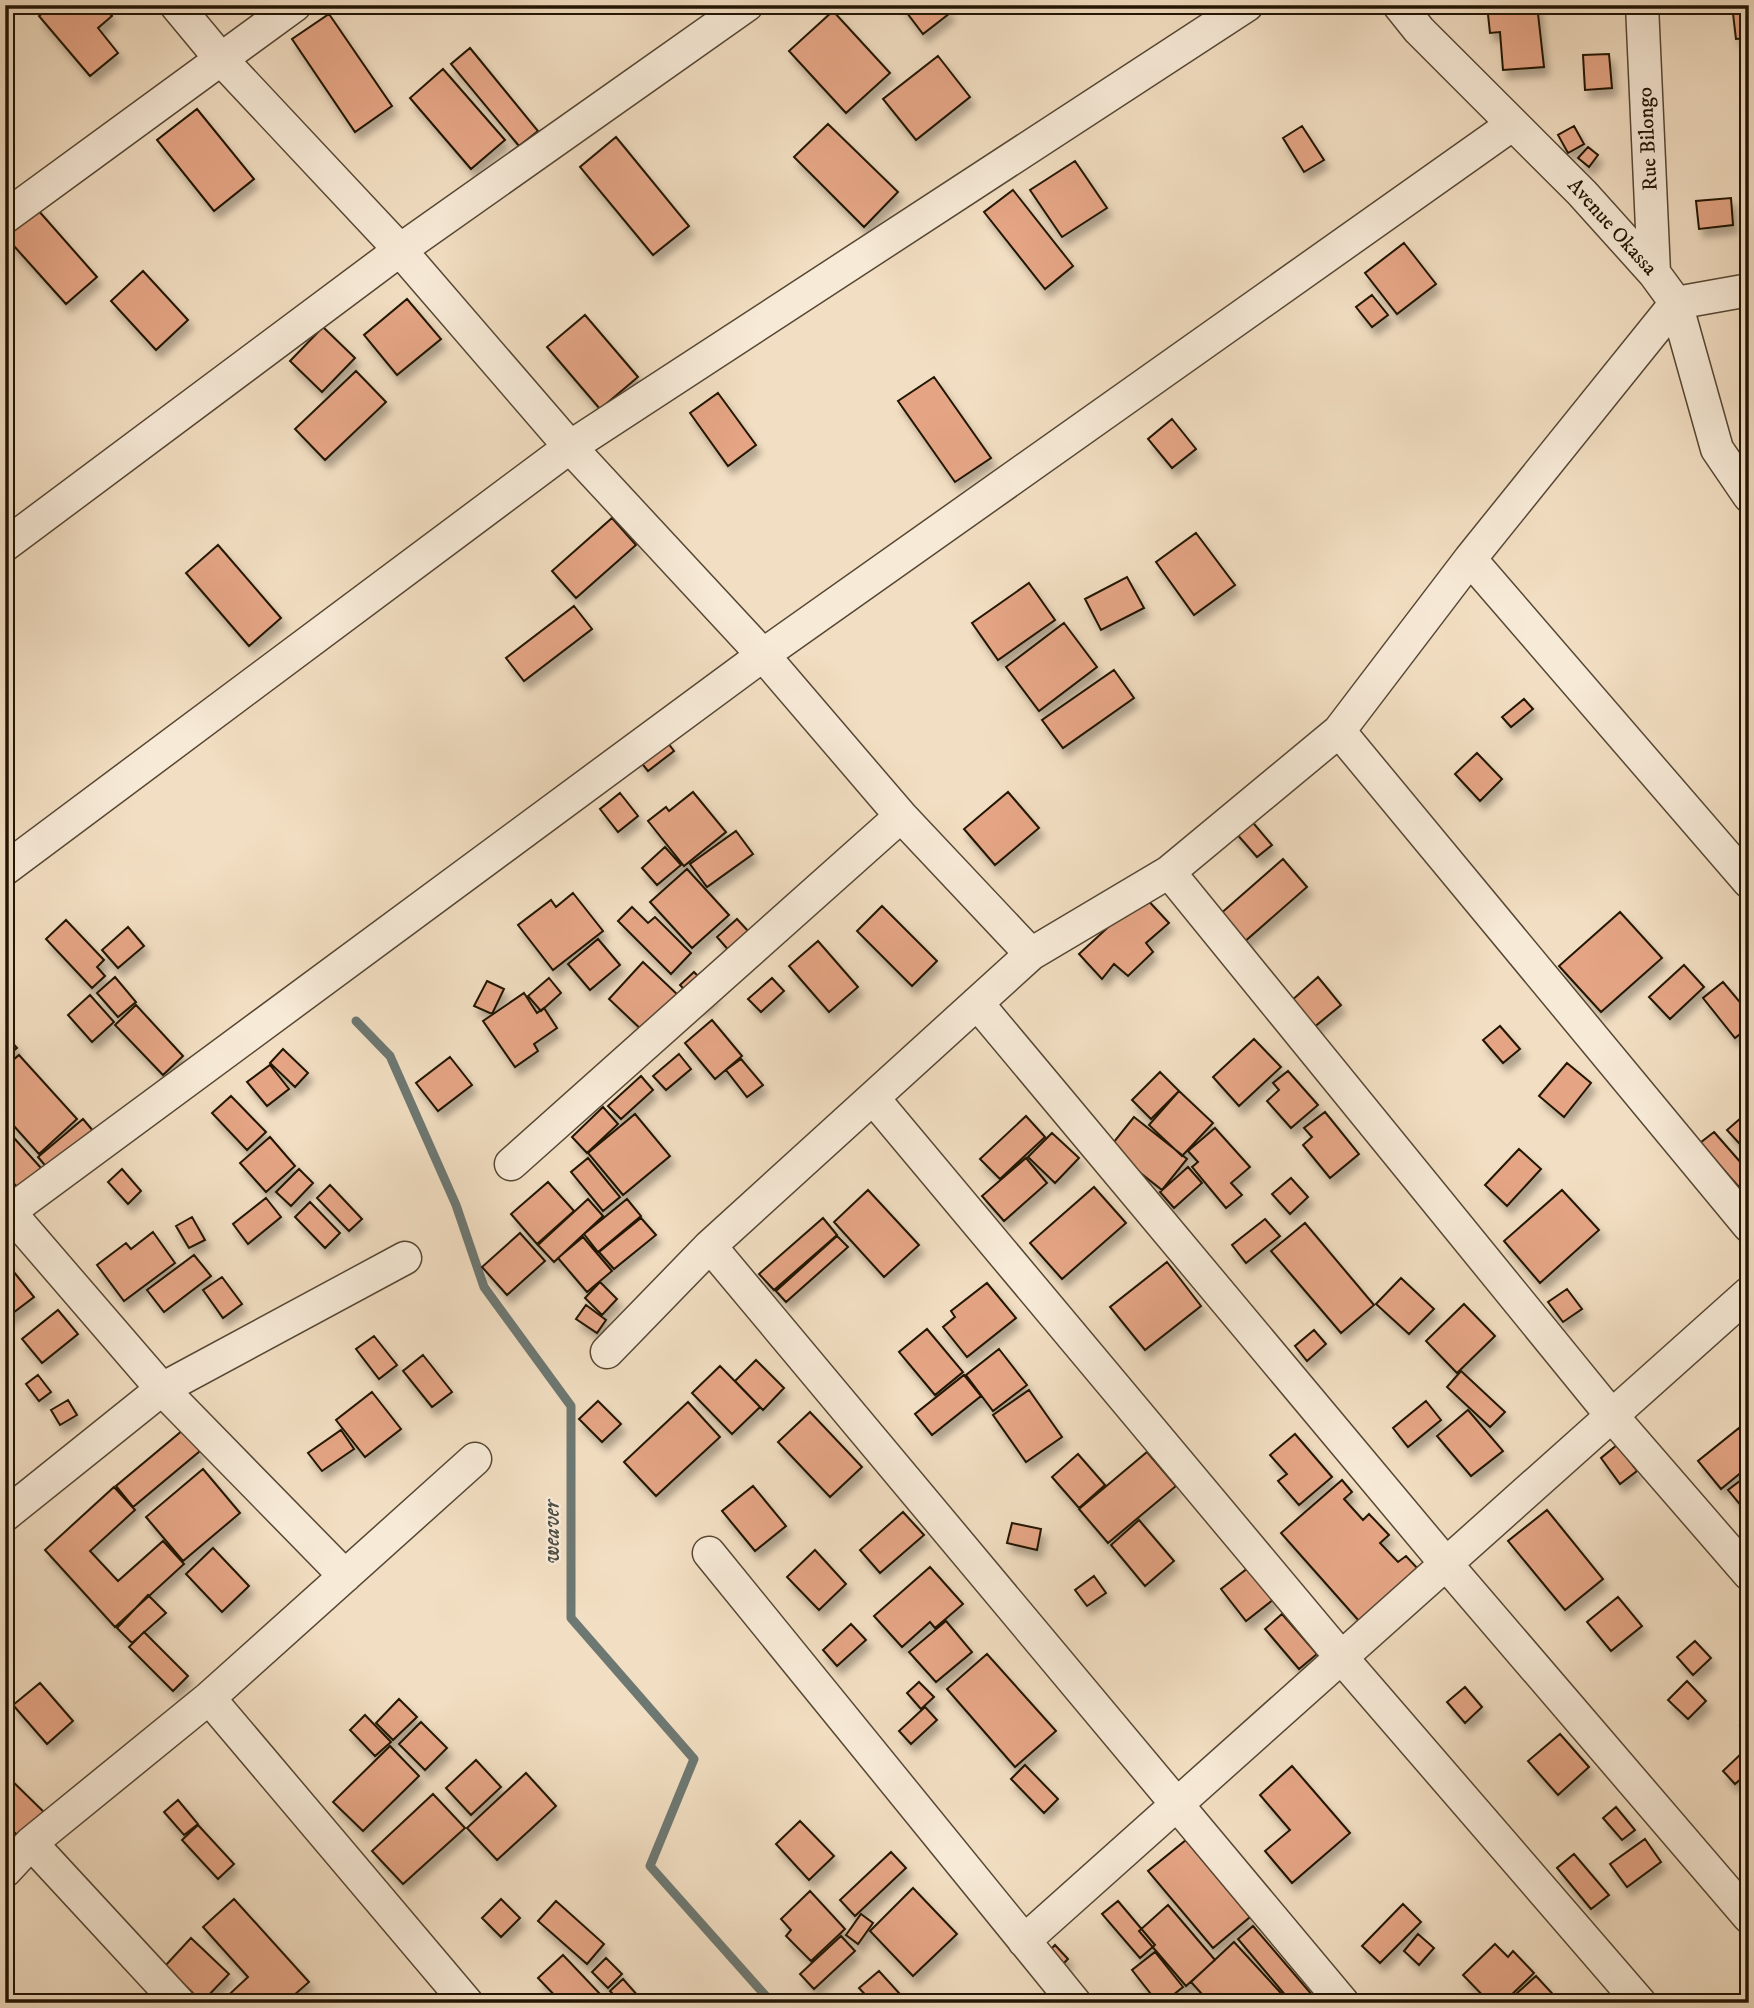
<svg xmlns="http://www.w3.org/2000/svg" width="1754" height="2008" viewBox="0 0 1754 2008" font-family="'IM FELL DW Pica',serif">
	<defs>
		<filter id="shadow"><feDropShadow dx="4.5" dy="8" stdDeviation="3.5" flood-color="#0004"/></filter>
	</defs>
	<rect width="100%" height="100%" fill="#f2dec2"/>
	<filter id="stains"><feTurbulence type="fractalNoise" baseFrequency=".00286" numOctaves="4"/><feColorMatrix values="0 0 0 0 .2 0 0 0 0 .09 0 0 0 0 .02 0 0 0 .5 -.17"/></filter>
	<radialGradient id="worn" r=".72"><stop offset=".6" stop-color="#630" stop-opacity="0"/><stop offset="1" stop-color="#630" stop-opacity=".3"/></radialGradient>
	<g fill="none" stroke-linecap="round" stroke-linejoin="round">
		<path stroke="#6d7873" stroke-width="9" d="M356,1021L390,1056L456,1205L484,1287L571,1406V1618L694,1759L650,1866L772,2003"/>
	</g>
	<path fill="#e5a585" stroke="#221504" stroke-width="2" filter="url(#shadow)" d="M52,5H102L112,16L98,28L118,53L90,76L39,16Z
		M901,5H944L950,13L923,34Z
		M1487,5H1537L1544,67L1503,70L1500,32L1490,33Z
		M1732,5H1749V38L1736,39Z
		M833,11L890,73L846,113L789,51Z
		M329,14L392,106L355,132L292,39Z
		M470,48L538,131L519,146L451,64Z
		M1749,49V90L1741,50Z
		M1609,54L1612,88L1585,90L1583,55Z
		M938,56L970,97L916,140L883,99Z
		M443,69L505,140L471,169L410,98Z
		M197,109L254,179L214,211L157,140Z
		M828,124L898,192L864,227L794,157Z
		M1302,126L1324,160L1304,172L1283,138Z
		M1574,126L1584,144L1568,153L1558,135Z
		M616,137L689,226L653,255L580,167Z
		M1588,147L1598,155L1589,167L1578,158Z
		M1075,161L1107,208L1062,237L1030,190Z
		M1013,190L1073,266L1045,289L984,212Z
		M1731,198L1733,225L1699,229L1696,201Z
		M30,201L97,277L66,304L5,236V222Z
		M1404,243L1436,284L1397,314L1365,273Z
		M143,271L188,320L156,350L111,301Z
		M1372,295L1388,315L1372,327L1356,307Z
		M407,299L441,339L397,375L364,335Z
		M585,315L638,377L600,409L547,347Z
		M323,327L355,358L322,392L290,361Z
		M356,371L386,402L325,460L295,429Z
		M934,377L991,458L955,482L898,401Z
		M718,393L756,445L728,466L690,413Z
		M1172,419L1196,449L1172,468L1148,439Z
		M612,518L636,545L576,598L552,571Z
		M1196,533L1235,585L1194,615L1156,562Z
		M218,545L281,618L249,646L186,573Z
		M1127,577L1144,608L1101,630L1085,599Z
		M1029,583L1055,620L998,660L972,623Z
		M574,606L592,629L524,681L506,658Z
		M1064,623L1097,667L1039,711L1006,667Z
		M1114,670L1134,698L1063,748L1042,720Z
		M1524,699L1533,709L1511,727L1502,717Z
		M661,734L674,751L648,771L635,755Z
		M1477,753L1502,779L1480,801L1455,774Z
		M693,792L726,832L684,866L648,821L666,807L669,811Z
		M1008,792L1039,828L995,865L964,829Z
		M620,793L638,816L618,832L600,809Z
		M1243,811L1272,845L1257,857L1228,824Z
		M736,831L753,854L707,887L690,864Z
		M665,847L681,865L657,885L642,868Z
		M1283,859L1307,887L1243,943L1219,915Z
		M687,869L729,915L692,948L650,902Z
		M573,893L603,931L553,970L518,925L551,900L556,907Z
		M1143,895L1169,923L1146,943L1153,952L1128,976L1114,964L1102,979L1079,954Z
		M882,906L937,961L912,986L857,931Z
		M632,907L648,923L655,917L691,953L671,974L618,921Z
		M1620,912L1662,958L1601,1012L1559,966Z
		M737,919L760,944L739,962L717,937Z
		M66,920L104,960L97,967L105,976L92,988L46,939Z
		M128,927L144,946L118,968L102,950Z
		M598,939L620,965L590,990L568,964Z
		M818,941L858,987L829,1012L789,966Z
		M643,962L679,996L645,1033L609,999Z
		M1684,965L1704,987L1670,1019L1649,997Z
		M694,972L715,994L701,1007L680,985Z
		M115,977L136,1002L118,1017L97,993Z
		M1318,977L1341,1005L1313,1028L1291,1001Z
		M549,978L561,993L541,1011L528,996Z
		M772,978L784,991L761,1012L748,999Z
		M487,981L504,989L492,1014L474,1006Z
		M1723,982L1749,1013V1027L1735,1038L1703,998Z
		M524,993L537,1013L544,1008L557,1028L534,1044L538,1051L515,1067L483,1021Z
		M90,995L114,1022L92,1042L68,1015Z
		M136,1005L183,1056L163,1075L115,1025Z
		M712,1020L742,1056L715,1079L685,1043Z
		M1500,1026L1520,1049L1503,1063L1483,1040Z
		M5,1035L17,1048L5,1058Z
		M1254,1039L1281,1067L1239,1106L1213,1077Z
		M283,1049L308,1073L295,1087L270,1063Z
		M679,1054L691,1069L666,1090L653,1076Z
		M19,1055L77,1119L39,1154L5,1116V1067Z
		M450,1057L472,1085L438,1111L416,1083Z
		M741,1059L763,1085L747,1097L726,1070Z
		M1567,1063L1591,1083L1564,1117L1539,1096Z
		M270,1065L289,1089L267,1106L247,1082Z
		M1288,1071L1318,1105L1291,1128L1267,1101L1279,1090L1273,1083Z
		M1160,1072L1179,1091L1151,1119L1132,1100Z
		M641,1076L653,1090L621,1119L608,1106Z
		M1179,1091L1213,1123L1182,1156L1149,1125Z
		M231,1096L266,1132L247,1150L212,1113Z
		M603,1107L618,1124L587,1153L572,1137Z
		M1749,1111V1154L1727,1130Z
		M1325,1112L1359,1154L1330,1178L1303,1145L1312,1137L1304,1128Z
		M635,1114L670,1156L623,1195L588,1153Z
		M1026,1116L1045,1137L1000,1179L980,1159Z
		M1134,1117L1187,1159L1162,1190L1109,1148Z
		M83,1119L94,1132L49,1170L38,1157Z
		M5,1128L41,1168L18,1188L5,1174Z
		M1215,1128L1250,1167L1231,1183L1242,1195L1226,1208L1192,1167L1198,1162L1188,1151Z
		M1714,1132L1749,1172V1193L1746,1195L1700,1143Z
		M1052,1133L1079,1158L1055,1183L1028,1157Z
		M270,1137L295,1166L266,1192L240,1163Z
		M1519,1149L1541,1169L1507,1206L1485,1185Z
		M588,1158L620,1197L603,1211L571,1172Z
		M1026,1158L1047,1183L1004,1221L982,1196Z
		M1188,1167L1202,1183L1174,1208L1160,1192Z
		M122,1169L141,1191L128,1204L108,1182Z
		M299,1169L313,1183L291,1206L276,1192Z
		M1291,1178L1308,1197L1290,1214L1272,1194Z
		M548,1182L574,1211L537,1244L511,1214Z
		M330,1185L362,1219L349,1231L317,1198Z
		M1094,1187L1126,1223L1062,1279L1030,1243Z
		M868,1190L919,1245L884,1277L834,1222Z
		M1562,1190L1599,1230L1540,1283L1504,1241Z
		M266,1198L281,1217L248,1244L233,1224Z
		M588,1199L603,1216L554,1262L538,1245Z
		M627,1199L641,1216L598,1252L584,1234Z
		M310,1202L340,1233L325,1248L295,1217Z
		M192,1217L205,1240L189,1248L176,1226Z
		M641,1218L656,1235L614,1269L599,1252Z
		M823,1218L837,1235L774,1290L759,1274Z
		M1265,1219L1280,1236L1246,1263L1232,1245Z
		M1305,1223L1374,1305L1341,1333L1271,1251Z
		M153,1232L175,1263L124,1301L97,1265L126,1243L131,1249Z
		M520,1233L545,1261L507,1295L482,1267Z
		M837,1236L848,1247L786,1302L776,1291Z
		M583,1237L612,1271L587,1292L558,1258Z
		M194,1255L211,1276L164,1312L147,1290Z
		M5,1261L34,1297L5,1319Z
		M1167,1262L1201,1306L1145,1350L1110,1307Z
		M222,1277L242,1304L223,1318L203,1290Z
		M1401,1278L1434,1309L1409,1334L1376,1304Z
		M600,1282L617,1299L602,1315L585,1298Z
		M987,1283L1016,1318L967,1357L943,1327L955,1317L951,1311Z
		M1567,1289L1582,1309L1563,1322L1548,1302Z
		M1464,1304L1495,1336L1457,1373L1426,1341Z
		M586,1305L606,1320L597,1333L576,1319Z
		M58,1310L78,1334L42,1363L22,1339Z
		M927,1329L963,1372L935,1395L899,1352Z
		M1314,1330L1326,1344L1307,1361L1295,1346Z
		M374,1336L397,1365L379,1379L356,1349Z
		M999,1349L1027,1385L993,1411L966,1375Z
		M423,1355L452,1392L432,1407L403,1371Z
		M756,1360L784,1388L763,1410L735,1381Z
		M720,1366L760,1407L732,1434L692,1393Z
		M1461,1371L1505,1412L1490,1427L1447,1387Z
		M38,1375L51,1392L39,1401L26,1384Z
		M964,1375L981,1396L932,1435L915,1414Z
		M1029,1390L1062,1437L1026,1462L993,1415Z
		M372,1392L401,1429L365,1457L336,1420Z
		M68,1400L77,1415L60,1425L51,1410Z
		M598,1401L621,1424L602,1442L579,1419Z
		M1426,1401L1441,1420L1408,1447L1393,1428Z
		M688,1402L720,1437L656,1496L624,1462Z
		M1468,1410L1503,1451L1471,1476L1437,1436Z
		M810,1412L862,1467L830,1497L778,1442Z
		M1739,1428L1749,1440V1466L1721,1489L1698,1461Z
		M183,1430L200,1451L133,1507L116,1486Z
		M341,1430L354,1449L322,1471L308,1453Z
		M1295,1434L1332,1477L1299,1505L1278,1481L1287,1474L1270,1455Z
		M1617,1445L1637,1471L1620,1484L1601,1458Z
		M1147,1452L1176,1486L1108,1543L1079,1509Z
		M1078,1454L1105,1485L1079,1508L1052,1477Z
		M203,1469L240,1513L183,1561L146,1517Z
		M1749,1474V1502L1742,1507L1728,1490Z
		M1342,1480L1352,1492L1344,1499L1363,1520L1369,1514L1389,1535L1380,1543L1398,1562L1406,1556L1418,1569L1359,1621L1281,1533Z
		M753,1486L786,1526L755,1551L722,1511Z
		M114,1487L135,1510L90,1551L118,1581L163,1541L184,1564L115,1627L45,1550Z
		M1547,1510L1603,1579L1565,1610L1508,1541Z
		M903,1512L924,1535L880,1573L860,1550Z
		M1139,1520L1174,1561L1145,1586L1111,1545Z
		M1012,1523L1041,1529L1037,1550L1007,1543Z
		M213,1548L249,1586L222,1612L186,1574Z
		M815,1550L846,1584L819,1610L787,1577Z
		M930,1567L963,1604L935,1628L930,1622L902,1647L874,1616Z
		M1248,1568L1274,1599L1246,1621L1221,1589Z
		M1094,1576L1106,1593L1087,1606L1075,1590Z
		M148,1595L166,1613L132,1643L117,1628Z
		M1618,1597L1642,1626L1611,1651L1587,1622Z
		M1282,1614L1317,1654L1299,1669L1265,1629Z
		M946,1621L972,1652L936,1682L909,1652Z
		M851,1624L866,1640L837,1666L823,1650Z
		M144,1632L188,1676L173,1691L129,1647Z
		M1695,1641L1711,1658L1693,1675L1677,1657Z
		M987,1654L1056,1731L1015,1767L947,1689Z
		M1687,1681L1706,1701L1688,1719L1668,1700Z
		M919,1682L934,1697L921,1709L907,1693Z
		M40,1683L73,1721L47,1744L13,1705Z
		M1465,1687L1482,1707L1465,1723L1447,1702Z
		M399,1699L417,1717L393,1740L376,1723Z
		M925,1707L937,1720L911,1744L899,1731Z
		M365,1715L391,1742L375,1756L350,1730Z
		M1749,1719V1737L1740,1726Z
		M421,1722L447,1748L425,1770L399,1744Z
		M1560,1734L1589,1767L1558,1795L1528,1761Z
		M390,1746L419,1776L363,1831L333,1802Z
		M1746,1749L1749,1772L1735,1784L1723,1771Z
		M476,1760L501,1787L471,1815L446,1788Z
		M1025,1765L1058,1799L1044,1813L1011,1779Z
		M1292,1766L1350,1833L1292,1883L1265,1851L1290,1830L1260,1795Z
		M526,1773L556,1806L497,1860L467,1828Z
		M5,1774L51,1819L26,1844L5,1823Z
		M433,1794L465,1828L403,1884L372,1851Z
		M178,1800L198,1824L184,1835L164,1812Z
		M1616,1807L1635,1830L1622,1840L1603,1818Z
		M800,1821L834,1856L809,1880L776,1844Z
		M198,1825L234,1864L218,1879L182,1840Z
		M1645,1839L1661,1862L1627,1887L1610,1864Z
		M1186,1840L1250,1917L1213,1948L1148,1871Z
		M891,1852L906,1868L855,1916L840,1900Z
		M1574,1854L1609,1895L1591,1909L1557,1868Z
		M913,1888L957,1934L913,1976L870,1931Z
		M810,1891L845,1929L811,1961L786,1936L791,1930L781,1919Z
		M234,1899L309,1982L285,2003H220L248,1977L203,1927Z
		M501,1899L520,1918L501,1937L482,1918Z
		M556,1901L604,1944L587,1964L538,1921Z
		M1118,1901L1155,1945L1140,1958L1102,1914Z
		M1403,1904L1421,1922L1380,1963L1362,1946Z
		M1168,1905L1215,1960L1186,1986L1139,1931Z
		M861,1914L873,1923L858,1944L846,1935Z
		M1253,1926L1319,2003H1292L1238,1939Z
		M1418,1934L1434,1948L1419,1965L1404,1951Z
		M841,1936L855,1951L814,1989L800,1974Z
		M191,1938L229,1974L202,2002L165,1966Z
		M1234,1942L1290,2003H1210L1191,1982Z
		M1495,1944L1508,1957L1513,1951L1534,1973L1503,2003H1490L1463,1975Z
		M1055,1945L1068,1959L1055,1972L1041,1959Z
		M1155,1952L1183,1987L1163,2003H1158L1132,1970Z
		M563,1955L601,1995L594,2003H562L538,1978Z
		M606,1958L622,1974L608,1988L592,1972Z
		M879,1971L908,2003H873L859,1988Z
		M1536,1976L1561,2003H1506Z
		M623,1979L639,1997L633,2003H621L610,1991Z"/>
	<g fill="none" stroke-linecap="round" stroke-linejoin="round">
		<g stroke="#564734" stroke-width="35">
			<path id="street" d="M176,5L220,58L400,250L570,447L763,655L901,816L1031,954
				M1399,5L1419,30L1582,193L1654,273L1676,303L1717,449L1749,496
				M1642,5L1654,273
				M5,217L295,5
				M1676,303L1749,290
				M5,545L400,250L747,5
				M1470,559L1749,882
				M1339,731L1749,1226
				M5,869L570,447L1247,5
				M1169,872L1612,1416L1749,1574
				M977,1003L1447,1565L1749,1917
				M873,1098L1341,1657L1640,2003
				M511,1164L901,816
				M5,1207L162,1389L345,1576
				M5,1215L763,655L1513,124
				M710,1246L1343,2003
				M607,1352L710,1246L1031,954L1169,872L1339,731L1470,559L1676,303
				M5,1515L162,1389L405,1258
				M709,1553L1075,2003
				M209,1698L467,2003
				M31,1843L179,2003
				M5,1871L31,1843L209,1698L475,1459
				M1024,1941L1749,1293"/>
		</g>
		<use href="#street" stroke="#f7ead7" stroke-width="32"/>
	</g>
	<g text-anchor="middle" dominant-baseline="central" stroke-width="5" stroke-linejoin="round" paint-order="stroke">
		<g font-size="21" fill="#221504" stroke="#f7ead7">
			<text transform="translate(1648 139) rotate(-93)">Rue Bilongo</text>
			<text transform="translate(1612 227) rotate(48)">Avenue Okassa</text>
		</g>
		<g font-size="23" font-style="italic" fill="#4e4f45" stroke="#f7ead7">
			<text transform="translate(552 1532) rotate(-90)">weaver</text>
		</g>
	</g>
	<rect width="1754" height="2008" fill="none" stroke="#f2dec2" stroke-width="28"/>
	<rect x="7" y="7" width="1740" height="1994" fill="none" stroke="#221504" stroke-width="3.5"/>
	<rect x="14" y="14" width="1726" height="1980" fill="none" stroke="#221504" stroke-width="2"/>
	<rect width="100%" height="100%" filter="url(#stains)"/>
	<rect width="100%" height="100%" fill="url(#worn)"/>
</svg>
